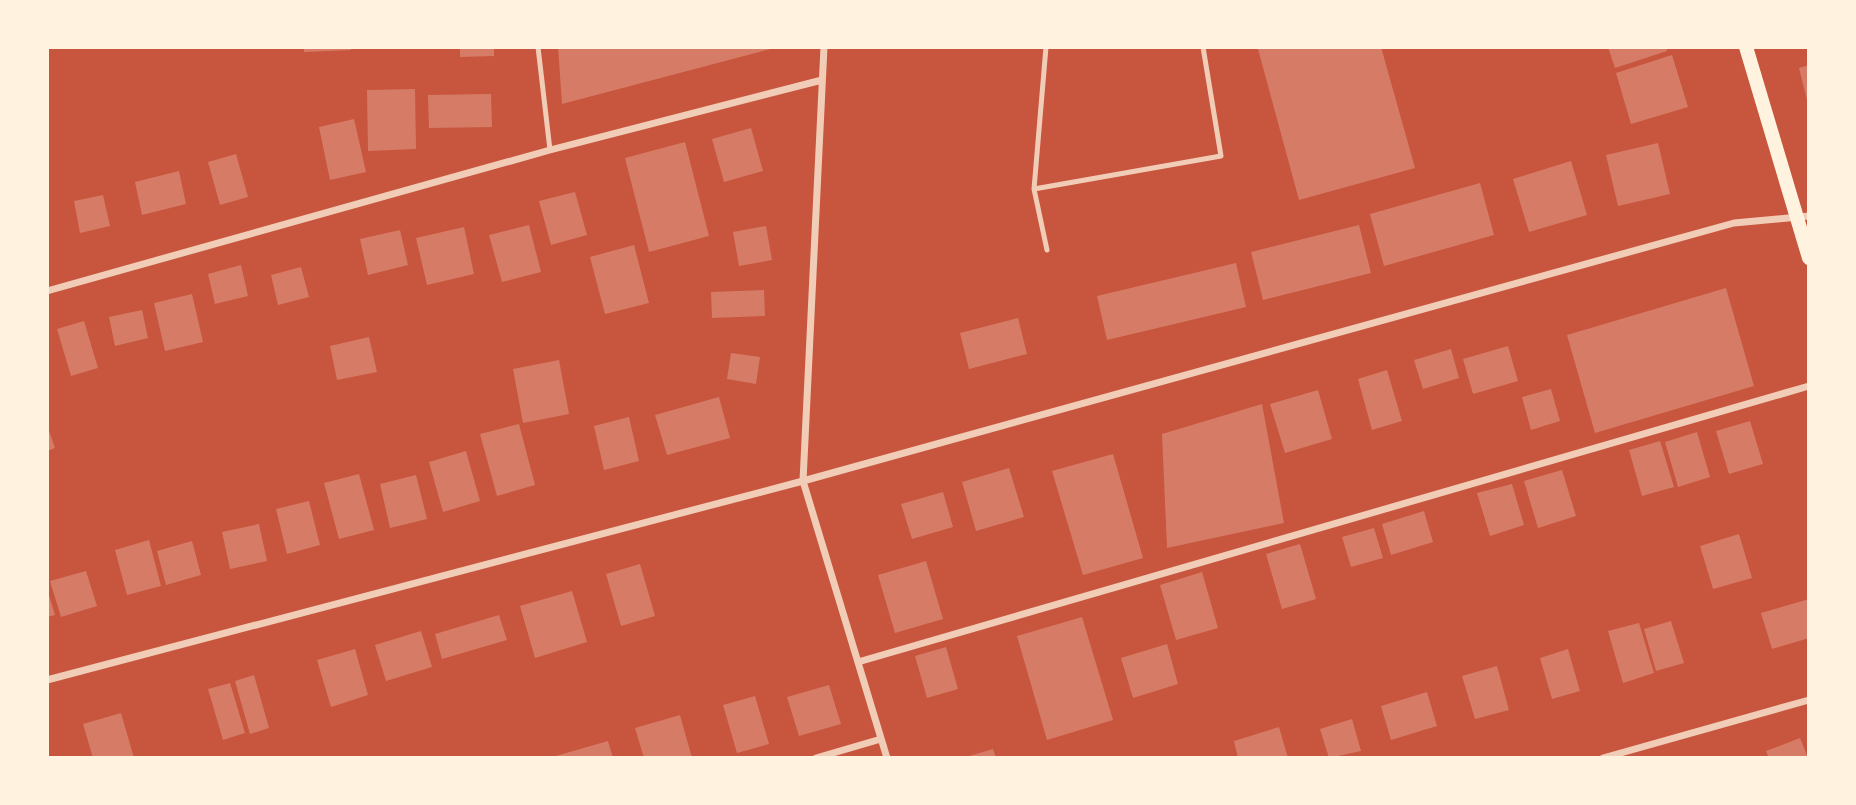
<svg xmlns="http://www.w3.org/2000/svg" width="1856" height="805" viewBox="0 0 1856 805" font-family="'Source Sans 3',sans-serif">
	<rect width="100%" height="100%" fill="#c8553d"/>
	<path fill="#d67c66" d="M304,47H351V50L304,52Z
		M460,47H494V56L460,57Z
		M558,47H774V48L562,104Z
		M1266,47H1381L1415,168L1299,200L1258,49Z
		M1608,47H1666L1667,51L1615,68Z
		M1672,55L1688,107L1631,124L1616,73Z
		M1809,65V103L1808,104L1799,68Z
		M415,89L416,149L368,151L367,90Z
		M491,94L492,127L429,128L428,95Z
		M354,119L366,172L330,180L319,127Z
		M751,128L763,171L724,182L712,139Z
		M685,142L709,236L649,252L625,158Z
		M1658,143L1670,194L1618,206L1606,155Z
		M236,154L248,197L220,205L208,162Z
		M1571,161L1587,215L1529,232L1513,179Z
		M179,171L186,204L142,215L135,182Z
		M1480,183L1494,235L1384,266L1370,214Z
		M575,192L587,235L551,245L539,201Z
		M103,195L110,226L80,233L74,201Z
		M529,225L541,272L502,282L489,235Z
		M1359,225L1371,273L1263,300L1251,252Z
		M766,226L772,260L739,266L733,232Z
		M464,227L474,274L427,285L416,238Z
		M400,230L408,265L368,275L360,239Z
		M634,245L649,303L605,314L590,257Z
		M1236,263L1246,307L1107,340L1097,296Z
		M241,265L248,296L215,304L208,274Z
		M301,267L309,297L278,305L271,275Z
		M1726,288L1754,386L1595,433L1567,335Z
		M764,290L765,316L712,318L711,292Z
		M192,294L203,342L165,351L154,303Z
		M142,310L148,338L115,346L109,317Z
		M1018,318L1027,354L969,369L960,333Z
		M84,321L98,368L71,376L57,329Z
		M369,337L377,372L337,380L330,346Z
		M1508,346L1518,381L1473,394L1463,359Z
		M1451,349L1459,378L1423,389L1414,360Z
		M731,353L760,357L756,384L727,379Z
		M559,360L569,414L523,423L513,369Z
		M1387,370L1402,421L1372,430L1358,379Z
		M1551,389L1560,421L1531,430L1522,397Z
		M1318,390L1332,439L1285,453L1270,404Z
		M719,397L730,438L667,455L655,415Z
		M1262,404L1284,523L1167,548L1162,434Z
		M629,417L639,461L604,470L594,426Z
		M1750,421L1763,464L1729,474L1716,431Z
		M519,424L535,485L497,496L480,434Z
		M47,425L55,448L47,451Z
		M1697,432L1710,477L1678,487L1665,442Z
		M1660,441L1674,487L1642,496L1629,450Z
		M466,451L480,501L443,512L429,462Z
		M1113,454L1143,558L1083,575L1052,471Z
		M1009,468L1024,517L976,531L962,482Z
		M1562,470L1576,516L1538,528L1524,481Z
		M359,474L374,530L339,539L324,483Z
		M416,475L427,519L390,528L380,484Z
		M1512,484L1524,525L1490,536L1477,493Z
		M943,492L953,527L912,539L901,504Z
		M309,501L320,545L287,554L276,509Z
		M1424,511L1433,542L1391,555L1382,524Z
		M259,524L267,561L230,569L222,532Z
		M1374,528L1383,558L1351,567L1342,537Z
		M1739,534L1752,578L1713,589L1700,546Z
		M149,540L161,586L127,595L115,550Z
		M192,541L201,575L166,585L157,551Z
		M1300,544L1316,599L1282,609L1266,554Z
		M926,561L943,619L895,633L878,575Z
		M640,564L655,616L621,626L606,574Z
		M86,571L97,606L61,617L50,581Z
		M1202,572L1218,628L1176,640L1160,585Z
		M47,589L55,615L47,617Z
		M572,591L587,642L535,658L520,606Z
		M1809,599V638L1772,649L1761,613Z
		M499,615L507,640L442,659L435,634Z
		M1082,617L1113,720L1047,740L1017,636Z
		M1671,621L1684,663L1656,671L1644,629Z
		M1639,623L1654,673L1623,683L1608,631Z
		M421,631L432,667L386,681L375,645Z
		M1167,644L1178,684L1133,698L1121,658Z
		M946,647L958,689L927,698L915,656Z
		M355,649L368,695L331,707L317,660Z
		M1568,649L1580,691L1552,699L1540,658Z
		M1497,666L1509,710L1475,719L1462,676Z
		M254,675L269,728L250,734L235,681Z
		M230,683L245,733L223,740L208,689Z
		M829,685L841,724L799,736L787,697Z
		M1427,692L1437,726L1391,740L1381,706Z
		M755,696L769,744L737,753L723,705Z
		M121,713L134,758H93L83,724Z
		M680,715L692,758H644L635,728Z
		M1352,719L1361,751L1329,758L1320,729Z
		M1279,727L1288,758H1238L1234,741Z
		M1800,738L1808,758H1769L1766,751Z
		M608,741L613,758H552V757Z
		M993,749L996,758H966V757Z"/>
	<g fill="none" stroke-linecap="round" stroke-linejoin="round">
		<path stroke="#f1ccb7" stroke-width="5" d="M538,47L550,150
			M1034,189L1046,47
			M1047,250L1034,189L1221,156L1203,47"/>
		<path stroke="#f1ccb7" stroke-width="7" d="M824,47L803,481L887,758
			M47,291L550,150L822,80
			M858,662L1809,386
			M47,680L803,481L1734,223L1809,216
			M816,758L881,739
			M1603,758L1809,700"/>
		<path stroke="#fff3e0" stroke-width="14" d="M1746,47L1809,258"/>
	</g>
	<rect width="1856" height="805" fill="none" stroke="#fff3e0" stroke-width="98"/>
</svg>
